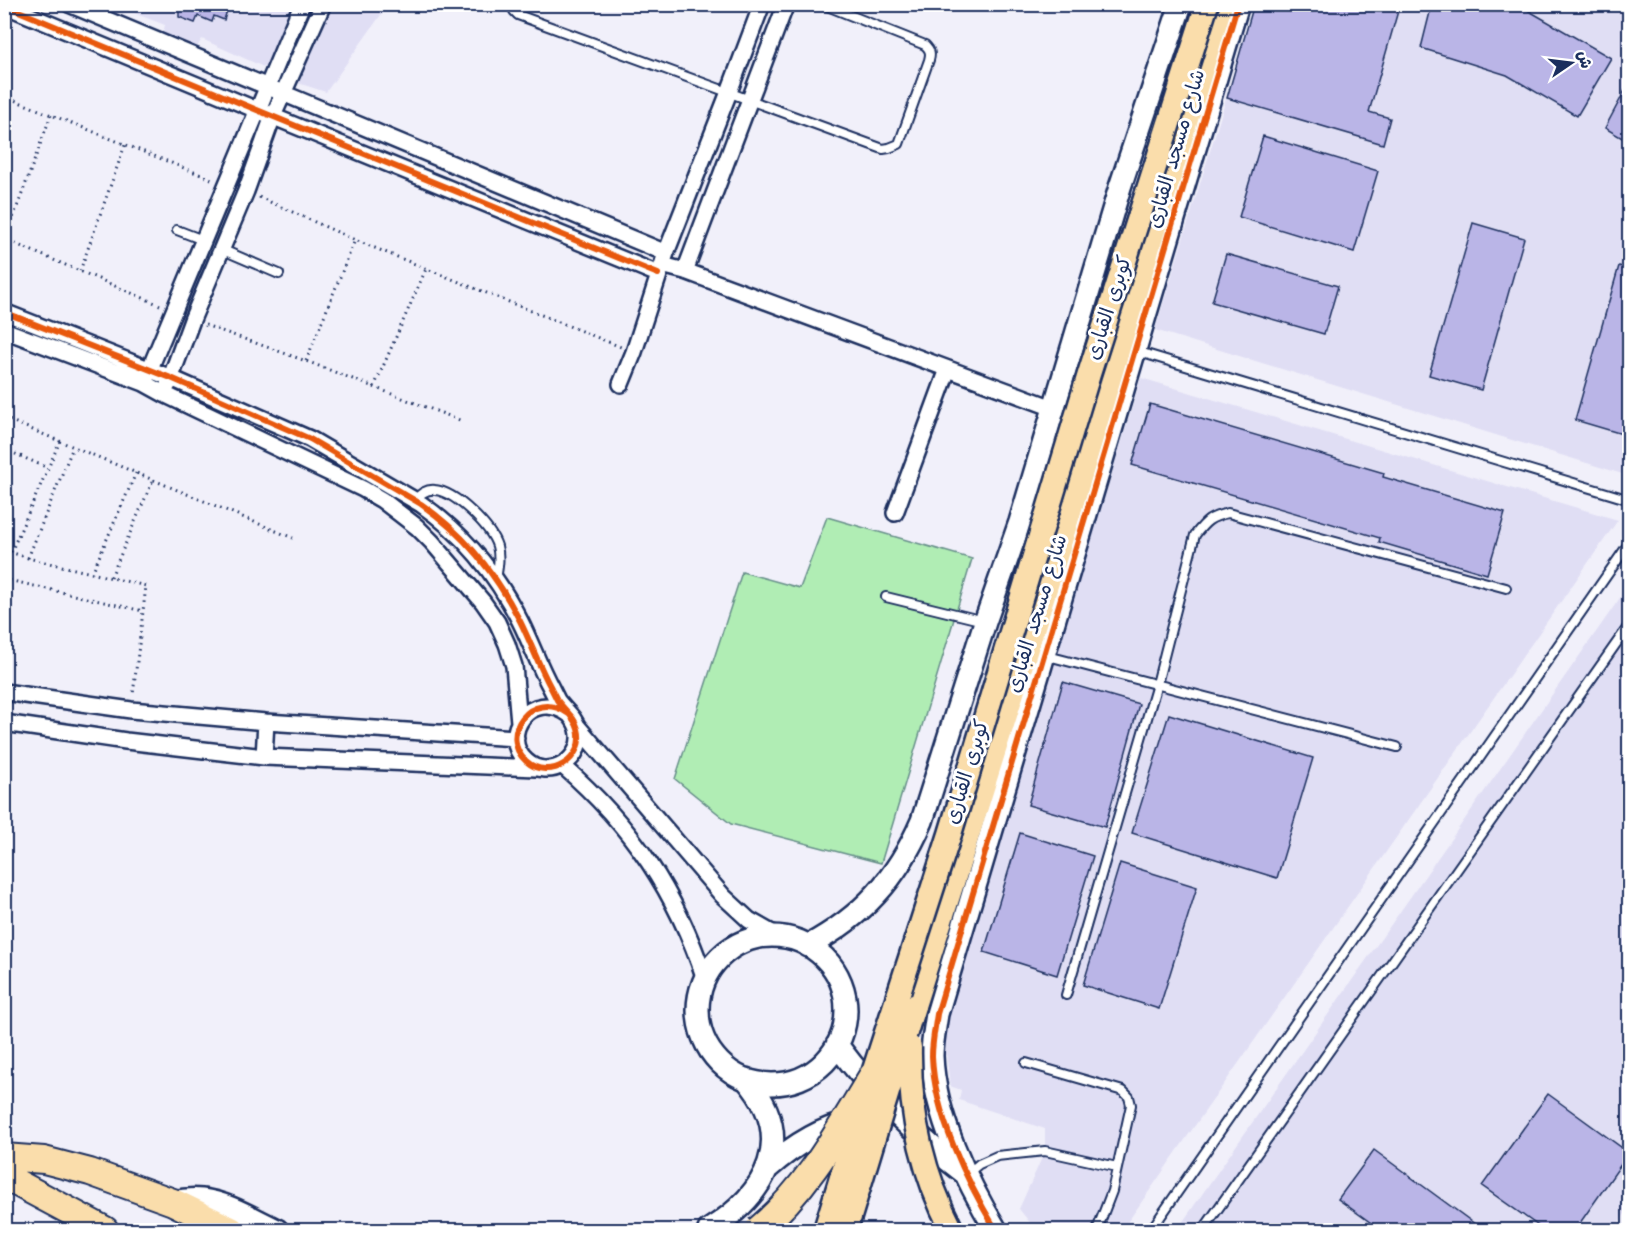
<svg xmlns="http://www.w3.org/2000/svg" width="1634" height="1235" viewBox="0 0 1634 1235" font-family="Kalam,'Playpen Sans Arabic',sans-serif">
	<rect width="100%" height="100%" fill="#f1f0fa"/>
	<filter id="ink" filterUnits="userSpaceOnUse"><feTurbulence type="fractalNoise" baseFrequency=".0167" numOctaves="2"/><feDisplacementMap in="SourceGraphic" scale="12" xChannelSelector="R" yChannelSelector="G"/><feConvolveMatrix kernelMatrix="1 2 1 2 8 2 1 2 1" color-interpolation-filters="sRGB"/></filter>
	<g filter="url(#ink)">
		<path fill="#e0def4" d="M113,5H388L326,92L301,84L202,39L197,47L163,33L165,25Z
			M1255,5H1629V476L1155,330Z
			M1141,378L1618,520L1122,1230H1036L1019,1209L1045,1151V1129L959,1100L961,1090L950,1086L945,1043V1028L947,1013Z
			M1629,585L1630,1207L1613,1230H1177Z"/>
		<path fill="#b0edb4" stroke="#668e89" stroke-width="1.5" d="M827,517L972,559L881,863L731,824L675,779L742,572L800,588Z"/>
		<path fill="#bab5e7" stroke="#1b2f5e" stroke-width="1.5" d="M169,4H229L224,20L214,16L212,22L198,16L195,23L179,17V10Z
			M1254,4H1400L1369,112L1390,118L1383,144L1227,98Z
			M1432,4H1513L1524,8L1611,58L1577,116L1507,75L1421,48Z
			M1629,83V142L1605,128Z
			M1263,136L1378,171L1354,252L1239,217Z
			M1473,223L1524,238L1481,390L1429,375Z
			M1226,254L1338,286L1324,334L1212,302Z
			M1619,266L1629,269V436L1575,420Z
			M1150,404L1384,473L1383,477L1505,513L1487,574L1379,542L1380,538L1132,465Z
			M1063,682L1139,704L1105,827L1028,805Z
			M1169,714L1313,758L1277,878L1132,833Z
			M1020,833L1093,856L1057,975L984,952Z
			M1120,863L1197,887L1159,1009L1083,985Z
			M1548,1094L1629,1153L1575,1230H1544L1482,1186Z
			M1374,1150L1483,1230H1381L1338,1199Z"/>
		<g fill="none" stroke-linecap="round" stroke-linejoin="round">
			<g stroke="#1b2f5e" stroke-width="12">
				<path id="lane" d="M513,4L514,11L518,15L883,149L889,148L899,144L929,60C931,53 930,50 925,45L822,4
					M177,230L203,240
					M223,250L279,274
					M1136,351L1630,500
					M415,500C420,494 427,489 435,490C456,492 491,527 497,546C500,557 498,568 496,579
					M886,597L984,621
					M1044,655L1397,747
					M1066,995L1157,684L1195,535C1206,521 1210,517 1228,513L1506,588
					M1026,1063L1123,1091L1129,1097L1131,1105L1112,1191L1097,1230
					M967,1174L979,1164L997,1156L1045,1151L1117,1167
					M1151,1230L1630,542
					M1203,1230L1630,624"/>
			</g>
			<g stroke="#1b2f5e" stroke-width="20">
				<path id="street" d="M69,4L666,253
					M4,5L257,110L658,274
					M662,265L685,271L1053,408
					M685,271L786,4
					M4,312L171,378L310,439L421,504C464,534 497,575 520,621C531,643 539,666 551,688C553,692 555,696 557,700C564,710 575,717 578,729C586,759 549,782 526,761C498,736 530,687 569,714
					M4,330L144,383L164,394L363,489L382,500L417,527L432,542L483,602L497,622L507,644L514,666L519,722
					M146,378L302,4
					M621,384L634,352L666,253L729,92L762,4
					M168,385L192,320L246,191L273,116L323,4
					M895,513L948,369
					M4,692L131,710L266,722L516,738
					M4,723L126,741L264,757L536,768
					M578,727L723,896L749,920L779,937
					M264,757L266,722
					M563,766C632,826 676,892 705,979"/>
			</g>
			<g stroke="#1b2f5e" stroke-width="26">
				<path id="secondary" d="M698 1010a74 74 0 1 1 148 0a74 74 0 1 1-148 0Z
					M808,946C863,916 897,879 922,821L985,622L1020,522L1120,187L1181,4
					M837,1045C875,1096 915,1136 966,1174
					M769,1167C793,1146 819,1129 850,1122
					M173,1202C182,1200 192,1199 202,1200C228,1203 253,1219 277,1230
					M709,1230C767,1194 798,1138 746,1079
					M996,1230C967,1182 934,1114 932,1056C932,1042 935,1028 937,1014L1238,4"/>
			</g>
			<g stroke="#1b2f5e" stroke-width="27">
				<path id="primary" d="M914,1006L1065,528L1224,4"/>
			</g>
			<g stroke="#1b2f5e" stroke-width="30">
				<path id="highway" d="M4,1157L44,1160L90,1172L173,1202L231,1230
					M4,1176L105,1230"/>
			</g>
			<path stroke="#1b2f5e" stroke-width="3" stroke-dasharray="1.5 4.5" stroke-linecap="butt" d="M4,96L214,180
				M259,197L355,240L621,347
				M4,239L160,305
				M5,240L51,115
				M80,271L125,145
				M205,325L306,361L462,421
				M306,361L355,240
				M374,387L426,269
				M4,418L293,538
				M4,449L48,468
				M4,550L28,558L146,586L133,695
				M11,552L60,441
				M28,558L73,447
				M92,573L136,473
				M111,577L153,480
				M4,579L143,611"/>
			<use href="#lane" stroke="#fff" stroke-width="8"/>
			<use href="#street" stroke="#fff" stroke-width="15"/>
			<use href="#secondary" stroke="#fff" stroke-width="21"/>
			<use href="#primary" stroke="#faddab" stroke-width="22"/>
			<use href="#highway" stroke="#faddab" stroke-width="26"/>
			<g stroke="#1b2f5e" stroke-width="27" stroke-linecap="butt">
				<path id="primary-bridge" d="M910,1047C909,1112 922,1173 952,1230
					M825,1230L872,1076L950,834L1089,374L1207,4
					M846,1230L914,1006"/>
			</g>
			<g stroke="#1b2f5e" stroke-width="30" stroke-linecap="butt">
				<path id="highway-bridge" d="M758,1230C808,1188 838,1132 872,1076"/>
			</g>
			<use href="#primary-bridge" stroke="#faddab" stroke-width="22"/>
			<use href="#highway-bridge" stroke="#faddab" stroke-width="26"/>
			<g stroke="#fff" stroke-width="10">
				<path id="cycleway" d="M4,5L257,110L658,274
					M4,312L171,378L310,439L421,504C464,534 497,575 520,621C531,643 539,666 551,688C553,692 555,696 557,700C564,710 575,717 578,729C586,759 549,782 526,761C498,736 530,687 569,714
					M996,1230C967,1182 934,1114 932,1056C932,1042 935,1028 937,1014L1238,4"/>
			</g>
			<use href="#cycleway" stroke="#e8590c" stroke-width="6"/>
		</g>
	</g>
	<g text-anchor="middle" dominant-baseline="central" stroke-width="6" stroke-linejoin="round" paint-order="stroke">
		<g font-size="20" fill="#1b2f5e" stroke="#fff">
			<text transform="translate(1177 149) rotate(-74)">شارع مسجد القبارى</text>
			<text transform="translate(1110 308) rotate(-72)">كوبرى القبارى</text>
			<text transform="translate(1038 614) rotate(-73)">شارع مسجد القبارى</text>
			<text transform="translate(968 772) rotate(-73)">كوبرى القبارى</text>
		</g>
	</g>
	<rect width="1634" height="1235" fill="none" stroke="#fff" stroke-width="24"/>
	<rect x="12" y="12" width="1610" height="1211" fill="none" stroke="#1b2f5e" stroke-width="2" filter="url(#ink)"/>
	<g transform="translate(1571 63) rotate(76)" stroke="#ffffff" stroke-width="4.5" paint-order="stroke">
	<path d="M0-4.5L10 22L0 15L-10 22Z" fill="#1b2f5e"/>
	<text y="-9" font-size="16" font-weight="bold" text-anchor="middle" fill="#1b2f5e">ش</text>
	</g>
</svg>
